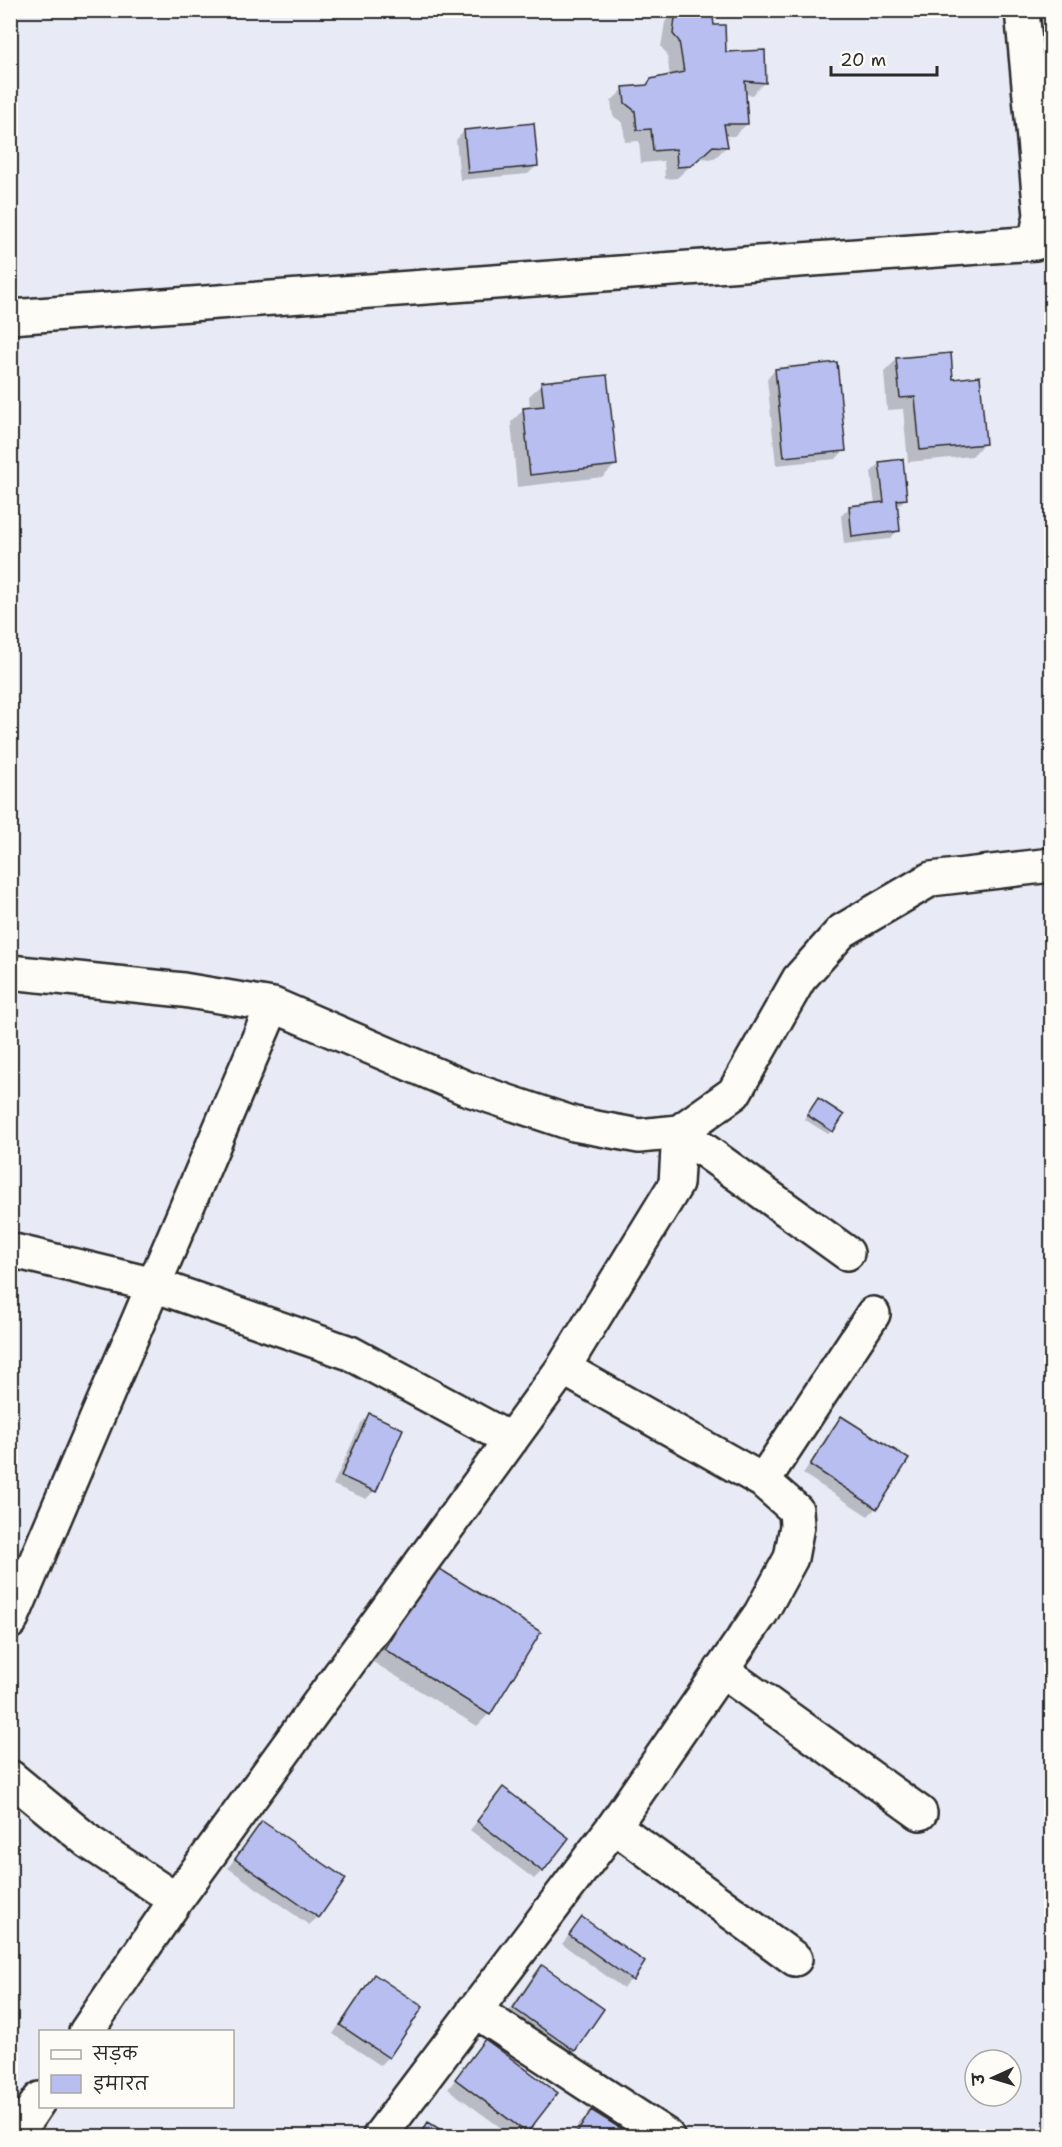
<svg xmlns="http://www.w3.org/2000/svg" width="1062" height="2147" viewBox="0 0 1062 2147" font-family="'Shantell Sans','Playpen Sans Deva',sans-serif">
	<rect width="100%" height="100%" fill="#e8eaf5"/>
	<filter id="ink" filterUnits="userSpaceOnUse"><feTurbulence type="fractalNoise" baseFrequency=".0167" numOctaves="2"/><feDisplacementMap in="SourceGraphic" scale="12" xChannelSelector="R" yChannelSelector="G"/><feConvolveMatrix kernelMatrix="1 2 1 2 8 2 1 2 1" color-interpolation-filters="sRGB"/></filter>
	<g filter="url(#ink)">
		<path fill="#0003" d="M676,10L713,26L724,53L764,83L752,95L744,94L747,124L734,136H724L726,147L714,159L699,158L677,178L665,179L664,161L641,163L639,141L625,142L623,123L613,116L611,101L624,89L646,86L670,77L667,54L661,47L665,22Z
			M464,131L537,165L528,174L460,180L456,140Z
			M896,360L952,380L985,443L972,456L908,462L903,409L887,410L884,372Z
			M775,370L844,450L836,459L776,465L767,379Z
			M542,384L615,465L603,477L517,487L511,422L523,410L530,409L529,396Z
			M880,463L906,498L897,507L898,530L890,539L844,544L841,516L849,508L875,505L871,472Z
			M818,1100L832,1131L828,1134L804,1119Z
			M369,1415L374,1491L366,1499L333,1485L361,1423Z
			M842,1418L876,1508L868,1516L803,1474L833,1426Z
			M423,1581L489,1714L477,1726L373,1662Z
			M503,1789L542,1871L534,1879L470,1830Z
			M262,1823L318,1917L309,1925L228,1868L254,1831Z
			M582,1919L631,1980L623,1988L562,1944Z
			M542,1967L574,2050L566,2058L505,2017L533,1976Z
			M374,1976L388,2057L380,2065L333,2034L366,1985Z
			M485,2041L526,2132L522,2136H512L448,2089Z
			M592,2112L630,2136H571L579,2124Z
			M428,2124L448,2136H417Z"/>
		<path fill="#b8bff0" stroke="#2b2b2b" stroke-width="1.5" d="M676,10H712L714,25H725L726,52L765,50L766,83L745,81L748,124H724L728,147L713,146L691,166L677,167L676,149L653,151L651,129L637,130L635,111L625,103L623,87L647,85L651,79L684,72L679,41L673,34Z
			M534,123L538,166L468,173L464,130Z
			M951,353L953,379L980,376L986,444L920,450L915,397L900,398L896,358Z
			M837,362L846,451L784,457L775,369Z
			M607,375L617,465L530,475L523,408L544,406L541,382Z
			M903,459L907,499L897,500L900,531L852,537L849,506L884,502L879,462Z
			M818,1098L844,1115L833,1132L807,1115Z
			M369,1413L403,1429L376,1492L341,1476Z
			M841,1416L909,1459L877,1509L810,1465Z
			M435,1566L541,1632L490,1715L384,1649Z
			M503,1787L569,1838L543,1872L477,1821Z
			M262,1821L346,1879L319,1918L235,1859Z
			M582,1917L645,1962L633,1981L569,1935Z
			M542,1965L604,2009L575,2051L513,2008Z
			M374,1974L423,2007L389,2058L340,2025Z
			M485,2039L558,2093L527,2133L455,2079Z
			M591,2110L633,2136H575Z
			M428,2122L451,2136H419Z"/>
		<g fill="none" stroke-linecap="round" stroke-linejoin="round">
			<g stroke="#2b2b2b" stroke-width="38">
				<path id="minor" d="M10,317L1035,243L1041,215L1022,10
					M10,972L183,990L273,1005L466,1088L574,1124L639,1136L679,1132L734,1093L799,979L842,931L931,879L1052,865
					M10,1250L154,1285L350,1353L511,1440
					M763,1481L873,1314
					M10,1622L273,1005
					M721,1670L920,1813
					M10,1777L89,1842L176,1900
					M614,1826L795,1959
					M474,2010L667,2136
					M86,2032L176,1900L563,1368L676,1184L679,1132L847,1253
					M15,2136L40,2099
					M380,2136L614,1826L761,1613L791,1558L797,1526L796,1510L763,1481L563,1368"/>
			</g>
			<use href="#minor" stroke="#fdfcf7" stroke-width="33"/>
		</g>
	</g>
	<rect width="1062" height="2147" fill="none" stroke="#fdfcf7" stroke-width="36"/>
	<rect x="18" y="18" width="1026" height="2111" fill="none" stroke="#2b2b2b" stroke-width="2" filter="url(#ink)"/>
	<rect x="39" y="2030" width="195" height="78" fill="#fdfcf7" stroke="#a9a8a5" stroke-width="1.5"/>
	<rect x="51" y="2050" width="30" height="9" fill="#fdfcf7" stroke="#a9a8a5" stroke-width="1.5"/>
	<text x="93" y="2060" font-size="18" fill="#2b2b2b">सड़क</text>
	<rect x="51" y="2075" width="30" height="18" fill="#b8bff0" stroke="#a9a8a5" stroke-width="1.5"/>
	<text x="93" y="2090" font-size="18" fill="#2b2b2b">इमारत</text>
	<g transform="translate(993 2078) rotate(266)"><circle r="28" fill="#fdfcf7" stroke="#a9a8a5" stroke-width="1.5"/>
	<path d="M0-4.5L10 22L0 15L-10 22Z" fill="#2b2b2b"/>
	<text y="-9" font-size="16" font-weight="bold" text-anchor="middle" fill="#2b2b2b">उ</text>
	</g>
	<path d="M831 66v9h106v-9" fill="none" stroke="#2b2b2b" stroke-width="3"/>
	<text x="840" y="66" font-size="18" fill="#2b2b2b" stroke="#fdfcf7" stroke-width="4.5" paint-order="stroke">20 m</text>
</svg>
